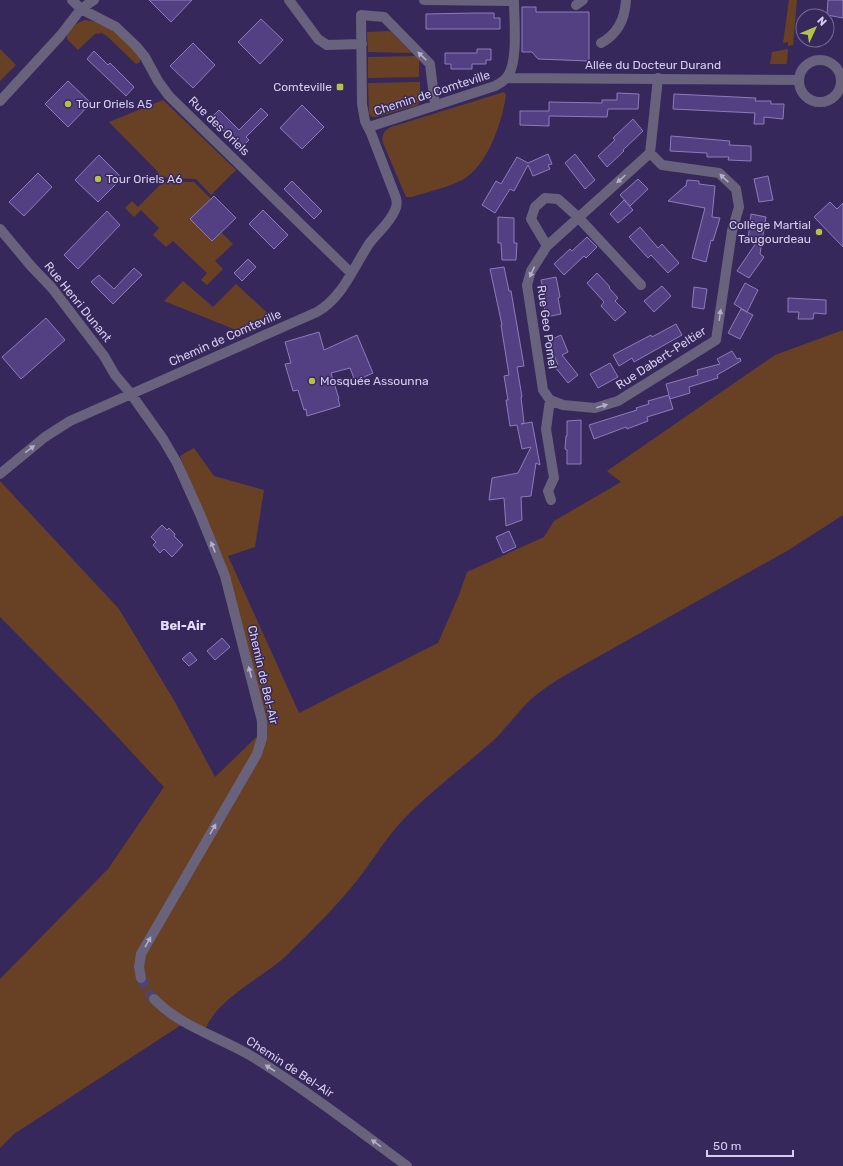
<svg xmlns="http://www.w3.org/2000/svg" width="843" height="1166" viewBox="0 0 843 1166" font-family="Rubik,sans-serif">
	<rect width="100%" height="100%" fill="#37285c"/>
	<path fill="#684125" d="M789,0H797L793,45L788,46V42L783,43Z
		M85,20C105,22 123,36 135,51C138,55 141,57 140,62L136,64L108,37L102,33L95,34L78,50L67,39V34L76,24Z
		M390,31L412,53L368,52L367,32Z
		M0,49L16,65L0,81Z
		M788,49L787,62L786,64H770L772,52Z
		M419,56V77L368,78V57Z
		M420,82V99L418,105L377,117H373L369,114L368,83Z
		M504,92L506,95C502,122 488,166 462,180C449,187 427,192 412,197H406L383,143C381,136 384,130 391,127Z
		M163,100L236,170L211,195L196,179L155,177L159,173L109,122Z
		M163,182H194L211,199L190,219L212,241L221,232L233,244L215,261L223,269L207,285L201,280L207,273L173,241L166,247L153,235L159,228L141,210L134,217L125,208L132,201L138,207Z
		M183,281L213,307L236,284L275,320L246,334L164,301Z
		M843,330V515L787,551L569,673C555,681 541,690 529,701C517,713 507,727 495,739C464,767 429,792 400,823C384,841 373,860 358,879C337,906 311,931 286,956C262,978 218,998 206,1028L181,1025L14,1134L0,1148V979L108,869L164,787L99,717L0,617V481L119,609L175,702L215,777L267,727L221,561L180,456L194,448L214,476L264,490L255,547L228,556L299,713L438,643L459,595L467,572L544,537L554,521L621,482L607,471L775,355Z"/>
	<path fill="#534082" stroke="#8b7cb9" d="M149,0H192L171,22Z
		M828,0H843V18L827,15Z
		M522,7H536V12H589V61L538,59L532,52H522Z
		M473,13H494V18H500V29H426V14Z
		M261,19L283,40L260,64L238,42Z
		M193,43L215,65L193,88L170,66Z
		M477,49H491V60H486V64H472V69H451V64H445V53H477Z
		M94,51L108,65L110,63L134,87L126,96L87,59Z
		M68,81L91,103L68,127L45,104Z
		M617,93L639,94L638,109H608L607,117L549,116V126L520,125V111H549V102L602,103V100H617Z
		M674,94L756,98L755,101H771V104H784L783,119L764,117V124H754L755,113L673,109Z
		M302,105L324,127L302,149L280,128Z
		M261,108L268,115L246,137L249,140L241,148L211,118L219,110L239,130Z
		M633,119L643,131L623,150L624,151L607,167L598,156L615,140L613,138Z
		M671,136L730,141L729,145L751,146V161L728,160L729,157H707V153L670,151Z
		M548,154L552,164L548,165L550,169L533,176L528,165L514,191L510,189L495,213L482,205L496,181L501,184L517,157L528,163Z
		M575,154L595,180L585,189L565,163Z
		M99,155L122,178L98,202L75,180Z
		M38,173L52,187L24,216L9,202Z
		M768,176L773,200L759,202L754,179Z
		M638,179L648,189L630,206L620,195Z
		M687,180L699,181V184L715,186L712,217L720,218L713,241L711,240L706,262L692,258L705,208L668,201L685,186H686Z
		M292,181L322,211L314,219L284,189Z
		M214,196L236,218L212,241L190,219Z
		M624,200L633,210L618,223L610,214Z
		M830,202L837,209L843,203V247L814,217Z
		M263,210L288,235L274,249L249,224Z
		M107,211L120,225L78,269L64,255Z
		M751,214L766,217L760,254L764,257L749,278L737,271L758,240L748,239Z
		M498,217L514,218V243H517L516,260H502L501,243H498Z
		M640,227L658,248L662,244L679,263L668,273L651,255L648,258L629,237Z
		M587,237L597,247L586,258L584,256L564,275L554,264L570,249L572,251Z
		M248,259L256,267L242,281L234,273Z
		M504,267L509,291H511L524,366L517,367L522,397H521L524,423L521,424L532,422L540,465L536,463L531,496L521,497L522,520L506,526L504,498L489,500L492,478L518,473L531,447L522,449L517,425L510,426L506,400H508L504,376L509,375L501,325H502L490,269Z
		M134,268L142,275L113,304L91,282L99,275L114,289Z
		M597,273L610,287L609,288L618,298L615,301L626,312L615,321L601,306L604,302L587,283Z
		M556,277L560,297L558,298L561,314L546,317L543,300L545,299L541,280Z
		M745,283L758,290L747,312L734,304Z
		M662,286L671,296L654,312L644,301Z
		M694,287L707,289L704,309L692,307Z
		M788,298L826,300V314L814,313L813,319H798L799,312H788Z
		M741,309L753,315L740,339L728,333Z
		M46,318L65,340L21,379L2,357Z
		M676,324L682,335L634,362L632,358L619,366L613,355L651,335L652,337Z
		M319,332L324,350L357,335L373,373L355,381L350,368L331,373L339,399H338L340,406L307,416L306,409L304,410L298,390L293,391L285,364L291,363L285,342Z
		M561,335L568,352L562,355L578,375L568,383L555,367L558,365L548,341Z
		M732,351L737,359L740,358L741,361L717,375L718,378L689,387L690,393L670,399L669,396L673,409L647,417L648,421L627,429L626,427L594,439L589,425L637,410L636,408L649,404L648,401L669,395L666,384L698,375L697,370L720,364L717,359Z
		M610,363L618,377L598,388L590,374Z
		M581,420V464H567V450L565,449L566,436H567V421Z
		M162,525L167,530L169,528L175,534L174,536L183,545L172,557L164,549L160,553L153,545L156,542L151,537Z
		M509,531L516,547L503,553L496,537Z
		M222,638L230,647L215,660L207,651Z
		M190,652L197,660L189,666L182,659Z"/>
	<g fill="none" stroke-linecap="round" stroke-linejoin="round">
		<path stroke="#4f4172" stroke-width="10" stroke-dasharray="10 5" stroke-linecap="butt" d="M141,978L147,990L154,999"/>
		<path stroke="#68627c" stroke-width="10" d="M72,0L81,9L116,27L136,46L145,57L158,81L169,96L351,273
			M289,0L318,39L327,45L362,44
			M424,0L514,1
			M576,5L583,0
			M601,43C618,34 625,19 626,0
			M799 81a21 21 0 1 1 42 0a21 21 0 1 1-42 0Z
			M507,78L799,80
			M0,101L60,36L81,9L94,0
			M369,127L495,86C501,83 506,80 509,74C518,58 514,19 514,0
			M650,153L662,165L719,173L736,189L739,207L732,231L716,340L618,401L595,408L563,405L550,400L543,390L527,285L531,271L547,246L650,153L658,78
			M0,229L31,266L52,288L104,356L115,375L131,394L163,439L177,463L200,514L225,576L262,721V738L257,754L141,954L139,967L141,978
			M547,246L531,219L535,207L545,198L558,199L578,217L641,285
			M550,400L546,429L554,478L548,491L551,500
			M0,474L45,437L70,421L317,312C343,297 353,268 369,244C377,233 390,223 395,210C397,206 397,202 396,198L371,133L365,121L362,104L361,15L384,17L430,64L435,105
			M154,999C181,1027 220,1037 253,1057C306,1090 357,1129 407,1166"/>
	</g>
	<defs><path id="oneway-solid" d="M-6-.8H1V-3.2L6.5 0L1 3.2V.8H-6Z"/></defs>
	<g fill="#b4aecc">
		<use href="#oneway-solid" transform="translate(422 56) rotate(-137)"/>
		<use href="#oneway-solid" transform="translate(724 178) rotate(-137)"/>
		<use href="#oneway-solid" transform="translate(621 179) rotate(138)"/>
		<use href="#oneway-solid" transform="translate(532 272) rotate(115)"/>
		<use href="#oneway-solid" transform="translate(720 315) rotate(-82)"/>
		<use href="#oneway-solid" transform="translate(602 406) rotate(-16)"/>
		<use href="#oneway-solid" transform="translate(30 449) rotate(-37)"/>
		<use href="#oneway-solid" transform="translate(213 547) rotate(-112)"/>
		<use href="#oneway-solid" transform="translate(250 672) rotate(-105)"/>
		<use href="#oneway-solid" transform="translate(213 829) rotate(-60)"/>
		<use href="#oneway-solid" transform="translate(148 942) rotate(-60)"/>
		<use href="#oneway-solid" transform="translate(270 1068) rotate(-147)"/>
		<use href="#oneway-solid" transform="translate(376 1143) rotate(-144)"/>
	</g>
	<g fill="#b5c249" stroke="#37285c" stroke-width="1.5">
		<rect x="336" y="83" width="8" height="8" rx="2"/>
		<circle cx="68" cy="104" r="4"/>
		<circle cx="98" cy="179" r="4"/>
		<circle cx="819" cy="232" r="4"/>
		<circle cx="312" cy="381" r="4"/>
	</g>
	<g text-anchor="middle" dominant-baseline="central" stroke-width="3" stroke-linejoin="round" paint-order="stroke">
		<g font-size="12" fill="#d4ceee" stroke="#37285c">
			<text x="653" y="65">Allée du Docteur Durand</text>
			<text transform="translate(432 93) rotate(-18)">Chemin de Comteville</text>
			<text transform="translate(219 126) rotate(44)">Rue des Oriels</text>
			<text transform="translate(78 302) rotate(51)">Rue Henri Dunant</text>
			<text transform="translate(547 327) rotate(82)">Rue Geo Pomel</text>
			<text transform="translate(225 338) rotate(-24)">Chemin de Comteville</text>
			<text transform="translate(661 358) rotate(-33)">Rue Dabert-Peltier</text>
			<text transform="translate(263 675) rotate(77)">Chemin de Bel-Air</text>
			<text transform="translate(290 1067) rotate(33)">Chemin de Bel-Air</text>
		</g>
		<g font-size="12" fill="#d4ceee" stroke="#37285c" text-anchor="start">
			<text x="332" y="87" text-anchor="end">Comteville</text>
			<text x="76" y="104">Tour Oriels A5</text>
			<text x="106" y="179">Tour Oriels A6</text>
			<text x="811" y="225" text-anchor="end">Collège Martial<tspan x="811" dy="14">Taugourdeau</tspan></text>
			<text x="320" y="381">Mosquée Assounna</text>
		</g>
		<g font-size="13" font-weight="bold" fill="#e3ddf8" stroke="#37285c">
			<text x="183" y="625">Bel-Air</text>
		</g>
	</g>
	<g transform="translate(815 28) rotate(46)"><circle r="19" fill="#37285c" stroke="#766a96"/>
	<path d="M0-3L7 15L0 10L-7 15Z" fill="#b5c249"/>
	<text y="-6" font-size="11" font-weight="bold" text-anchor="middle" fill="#d4ceee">N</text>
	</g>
	<path d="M707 1150v6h86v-6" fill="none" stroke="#d4ceee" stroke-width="2"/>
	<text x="713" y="1150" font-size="12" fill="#d4ceee" stroke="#37285c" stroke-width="3" paint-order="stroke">50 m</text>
</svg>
